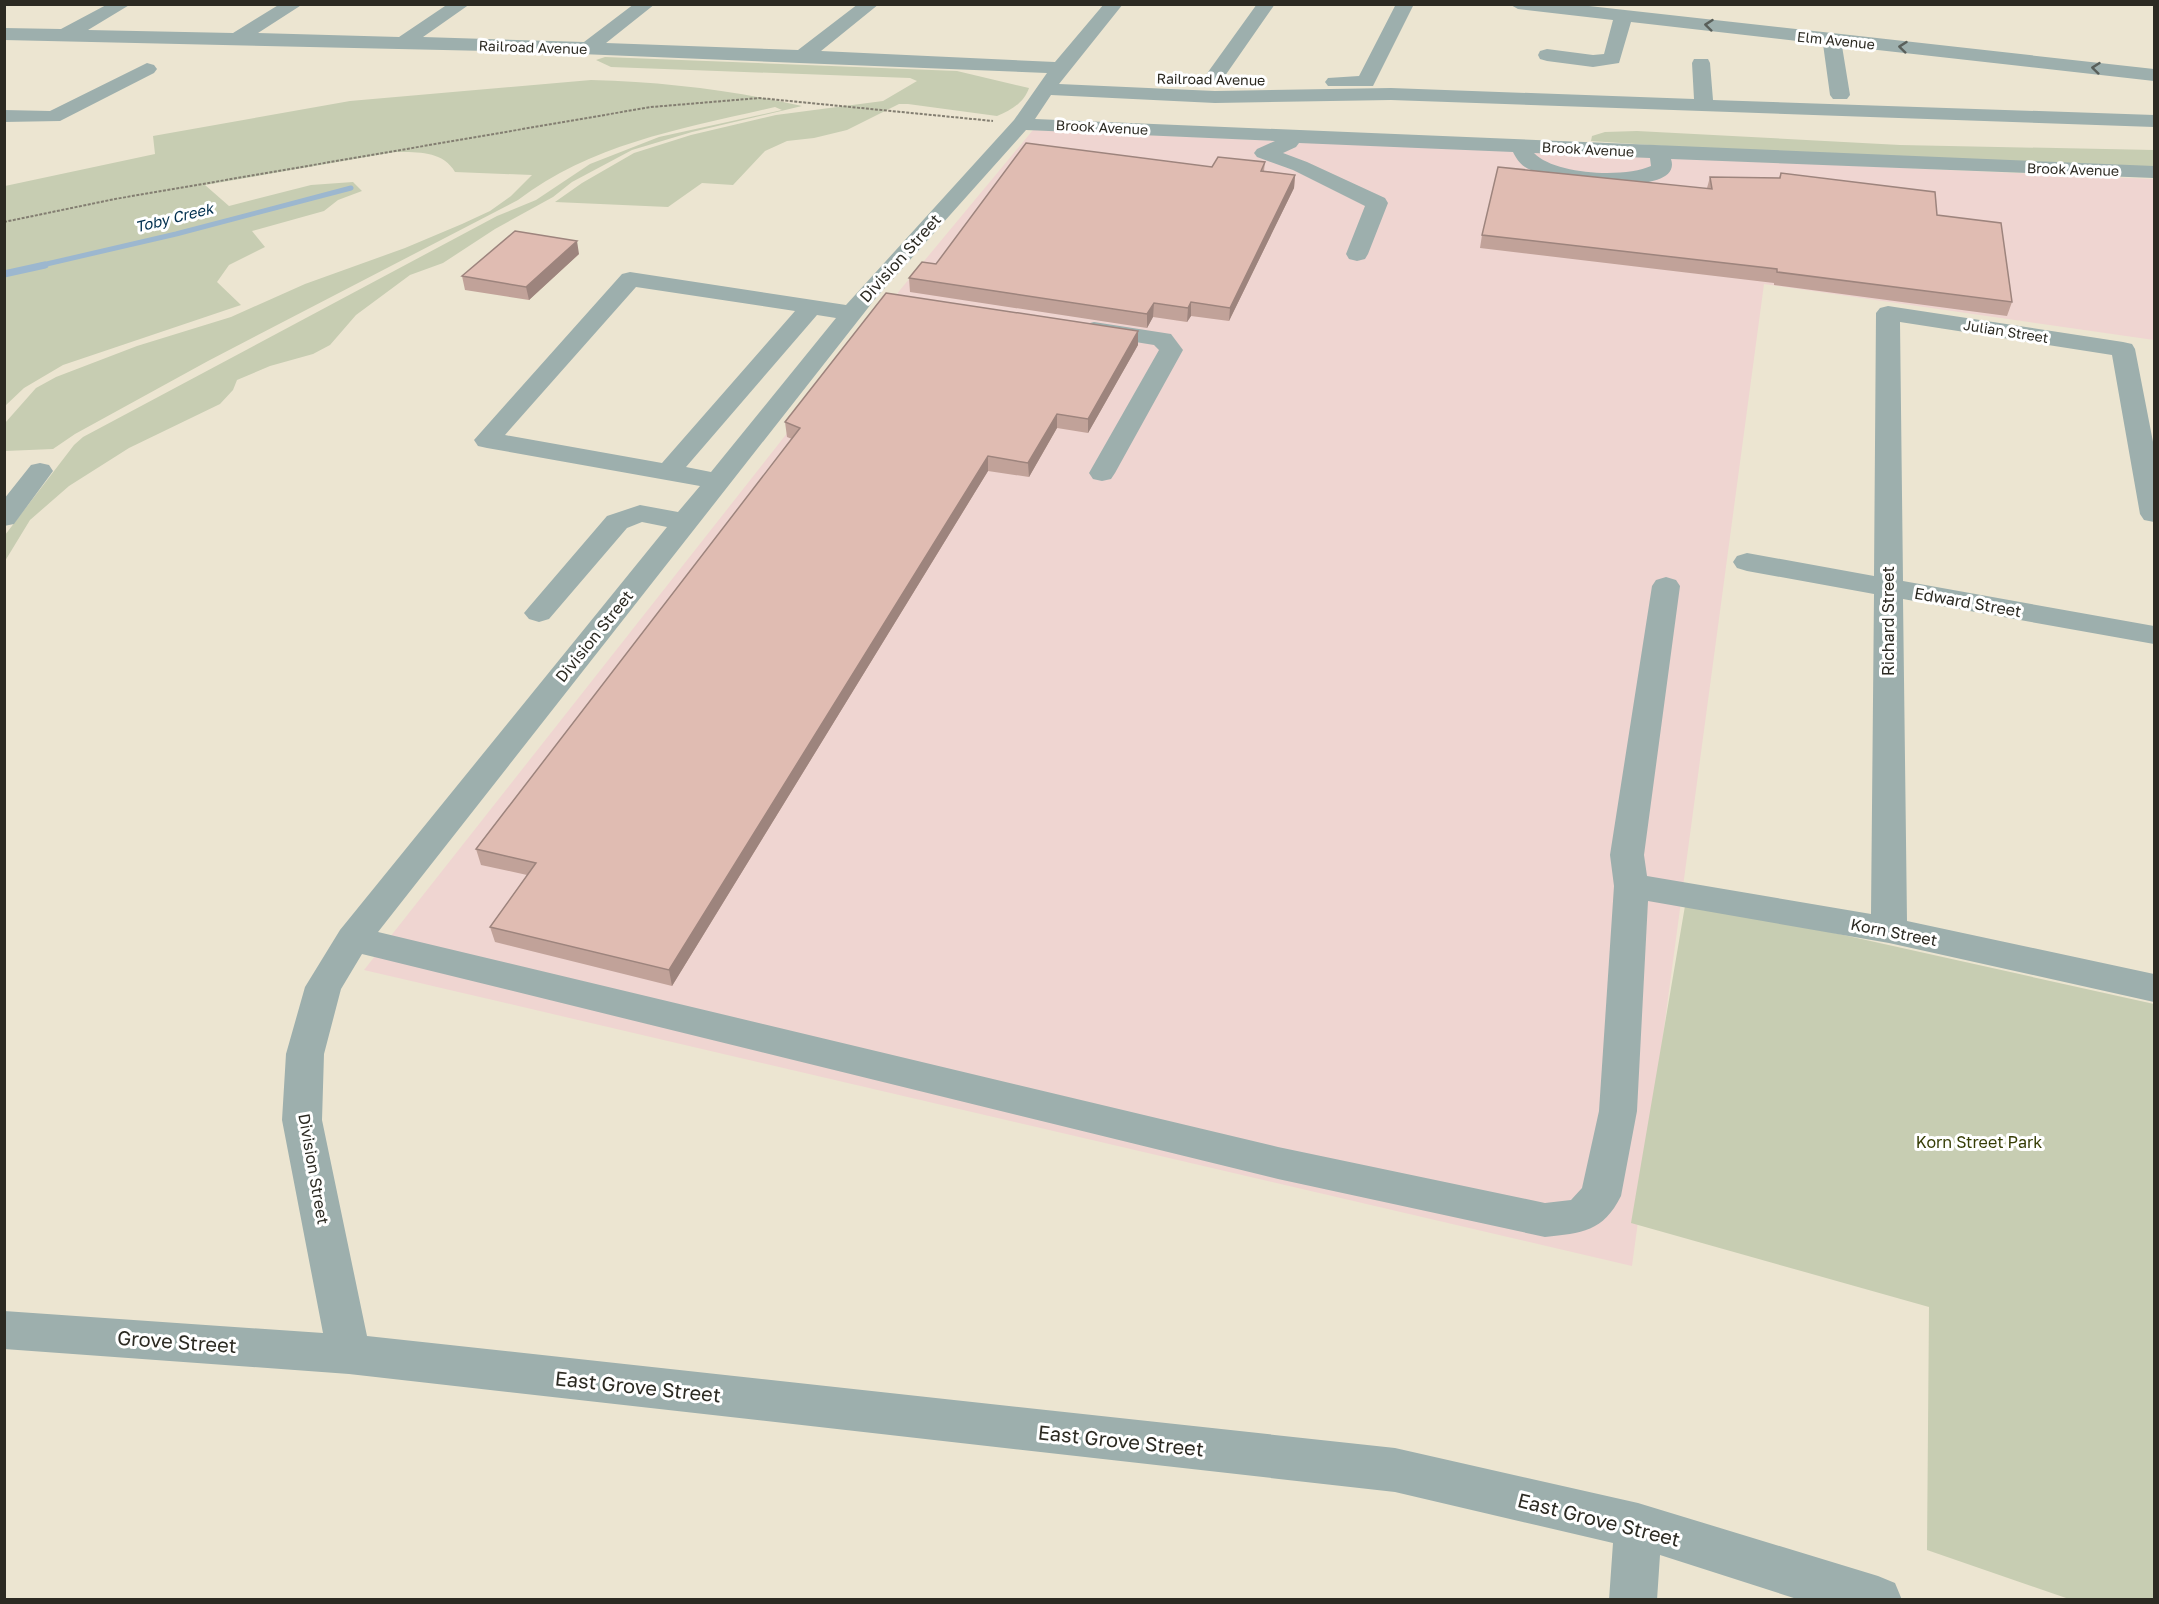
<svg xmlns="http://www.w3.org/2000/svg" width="2159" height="1604" viewBox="0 0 2159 1604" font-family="'Golos Text',sans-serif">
	<rect width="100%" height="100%" fill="#ece5d1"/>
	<path fill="#efd5d1" d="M1033,130L2154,179V340L1764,284L1632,1266L364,970L900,290Z"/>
	<path fill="#c7cdb2" d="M605,57L957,71L1029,88C1024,103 1011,110 997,116L908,104H899L847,130L814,138L787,141L765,151L733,185L702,183L668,207L555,202L582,183L634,153L691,135L776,115L883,101L917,81L910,78L611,67L596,60Z
		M591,80C665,82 730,90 802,106L692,132L632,150L572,182L553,197L495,229L443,263L410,275L356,315L330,345L313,354L270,366L237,380L233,390L220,404L129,448L69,486L30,520L5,561V535L74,445L83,437L497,216L536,200L590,164L659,137L782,110L775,107C685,128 593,143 518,200L208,361L75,434L53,449L5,451V423L36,388L56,377L137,346L231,317L305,284L405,248L462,224L490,211L511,196L532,175L455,172C443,151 418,152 395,152L205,185L229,206L311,185L353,182L362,191L338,200L324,211L252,231L265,247L229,265L217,282L241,305L63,365L24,388L5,406V186L155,154L153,136L350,101Z
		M1637,131L1900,145L2154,150V167L1739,151L1591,141L1592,136L1605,132Z
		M1686,900L2154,1004V1599H2069L1927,1550L1929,1307L1631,1223Z"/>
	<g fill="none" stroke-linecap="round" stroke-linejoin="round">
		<path stroke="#9cb7cf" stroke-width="5" d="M38,266L176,234L351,188"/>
		<path stroke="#9cb7cf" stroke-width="7" d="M4,274L45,265"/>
		<path stroke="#837e71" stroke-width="2" stroke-dasharray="3 1.5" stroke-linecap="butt" d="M4,222L115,199L651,107L759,98L993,121"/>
		<path fill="#9dafad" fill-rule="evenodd" d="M108,4H131L88,30L233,33L280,4H303L258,33L399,37L448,4H470L423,37L584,42L634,4H655L606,43L798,50L858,4H879L821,51L1055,62L1104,4H1123L1059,84L1215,91L1391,88L1694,99L1692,63L1694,59H1708L1710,63L1713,100L2154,115V127L1391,100L1215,103L1051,95L1035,119L2154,166V178L1671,159C1685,201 1546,181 1525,167C1519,163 1516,158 1513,152L1299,143L1296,147L1283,153L1307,162L1385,198L1388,203L1368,254L1365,259L1357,261L1349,259L1346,254L1365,206L1293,170L1257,157L1254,153L1257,149L1275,141L1026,130L875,299L378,932L1278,1147L1545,1203L1571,1200L1582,1188L1599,1111L1614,886L1610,855L1652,586L1656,580L1666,577L1676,580L1680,586L1644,855L1647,876L1871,914L1874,594L1747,571L1737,568L1733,562L1737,556L1747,553L1874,576L1876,313L1880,308L1888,306L2123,342L2132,344L2135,349L2154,447V522L2144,520L2140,514L2112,355L1900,322L1903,581L2154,626V644L1903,599L1907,921L2154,974V1002L1889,943L1648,901L1637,1111L1621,1196C1603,1232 1582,1233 1545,1237L1278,1179L362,954L341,989L324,1054L322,1120L367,1336L1395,1448L1638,1503L1878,1576L1895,1583L1902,1600H1800L1660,1555L1657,1600H1609L1613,1543L1395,1492L349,1374L4,1349V1311L323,1333L282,1120L286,1054L305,987L340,930L667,527L642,522L627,528L549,619L539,622L529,619L524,613L529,607L607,516L640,505L678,512L700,486L487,448L478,446L474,440L622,274L630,272L846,305L1014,120L1047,73L532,52L4,40V28L61,29ZM1534,153L1650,158L1651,166C1625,178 1555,175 1534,153ZM636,287L795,311L662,463L505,435ZM817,315L836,318L711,472L686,467Z
			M1257,4H1275L1220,83H1206L1203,79Z
			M1396,4H1414L1373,86H1328L1325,82L1328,78L1359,76Z
			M1509,4H1571L2154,69V81L1842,46L1850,95L1847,99H1833L1830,95L1823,44L1631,22L1619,63L1593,67L1547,61L1540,59L1538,55L1540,51L1547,49L1593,55L1604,54L1613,20L1518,9Z
			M147,63L154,65L157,69L154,73L60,121L4,122V110L50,111Z
			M1094,322L1171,334L1183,350L1115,473L1111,479L1102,481L1093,479L1089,473L1159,350L1154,345L1086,334L1082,329L1086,324Z
			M40,463L49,465L53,471L14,524L4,526V499L31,465Z"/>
	</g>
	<path fill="#c1a299" d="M1265,162L1264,171L1295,175L1294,188L1229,321L1191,316L1187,322L1153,317L1147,328L910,292L909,278L936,264Z
		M1781,173L1937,215L2012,302L2007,316L1774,285V283L1480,248L1482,235L1707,188L1710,177L1779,178Z
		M579,254L529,300L465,290L462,276Z
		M1138,345L1088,433L1057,428L1029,477L988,471L672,986L495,942L490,927L527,875L481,865L476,849L792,439L787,437L785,422Z"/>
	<path fill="#9d847d" d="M1295,175L1294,188L1229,321L1230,308Z
		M577,241L579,254L529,300L526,287Z
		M1191,302V316L1187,322L1188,308Z
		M1154,303L1153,317L1147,328V314Z
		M1138,331V345L1088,433V419Z
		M1057,414V428L1029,477L1028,463Z
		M988,456V471L672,986L669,970Z"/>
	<path fill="#e0bcb2" stroke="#9d847d" stroke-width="1.5" d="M1026,143L1212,167L1218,157L1265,162L1261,171L1295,175L1230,308L1191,302L1188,308L1154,303L1147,314L909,278L922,262L936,264Z
		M1498,167L1712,189L1710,177L1780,178L1781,173L1935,192L1937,215L2001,223L2012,302L1777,272V269L1482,235Z
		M515,231L577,241L526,287L462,276Z
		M886,293L1138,331L1088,419L1057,414L1028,463L988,456L669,970L490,927L536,863L476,849L800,428L785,422Z"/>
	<defs><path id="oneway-chevron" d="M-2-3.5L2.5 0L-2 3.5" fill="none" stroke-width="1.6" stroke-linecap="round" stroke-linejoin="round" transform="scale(1.5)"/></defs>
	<g stroke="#595f5a">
		<use href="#oneway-chevron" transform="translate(1709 25) rotate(-174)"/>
		<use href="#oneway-chevron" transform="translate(1903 47) rotate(-174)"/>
		<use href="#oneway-chevron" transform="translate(2096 68) rotate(-174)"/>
	</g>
	<g text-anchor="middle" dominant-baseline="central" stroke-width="6" stroke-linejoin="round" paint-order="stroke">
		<g font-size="14" fill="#2c2a22" stroke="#fff">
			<text transform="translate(1836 40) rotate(6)">Elm Avenue</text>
			<text transform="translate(533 47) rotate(2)">Railroad Avenue</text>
			<text transform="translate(1211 79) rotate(1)">Railroad Avenue</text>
			<text transform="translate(1102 127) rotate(3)">Brook Avenue</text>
			<text transform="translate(1588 149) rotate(3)">Brook Avenue</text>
			<text transform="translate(2073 169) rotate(2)">Brook Avenue</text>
			<text transform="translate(2006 331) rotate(9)">Julian Street</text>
		</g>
		<g font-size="15" font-style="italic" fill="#002f4e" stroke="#fff">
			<text transform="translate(174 217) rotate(-14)">Toby Creek</text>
		</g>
		<g font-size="16" fill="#2c2a22" stroke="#fff">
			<text transform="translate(900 258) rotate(-48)">Division Street</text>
			<text transform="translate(1968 602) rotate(10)">Edward Street</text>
			<text transform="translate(1888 621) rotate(-90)">Richard Street</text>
			<text transform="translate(594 636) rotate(-51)">Division Street</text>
			<text transform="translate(1894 932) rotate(11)">Korn Street</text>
			<text transform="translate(314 1169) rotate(80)">Division Street</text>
		</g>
		<g font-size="16" fill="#363d05" stroke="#fff">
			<text x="1979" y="1142">Korn Street Park</text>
		</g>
		<g font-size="20" fill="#2c2a22" stroke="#fff">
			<text transform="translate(177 1341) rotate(4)">Grove Street</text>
			<text transform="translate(638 1386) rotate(6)">East Grove Street</text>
			<text transform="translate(1121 1440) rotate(6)">East Grove Street</text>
			<text transform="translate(1599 1519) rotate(14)">East Grove Street</text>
		</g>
	</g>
	<rect width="2159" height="1604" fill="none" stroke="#2c2a22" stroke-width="12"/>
</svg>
